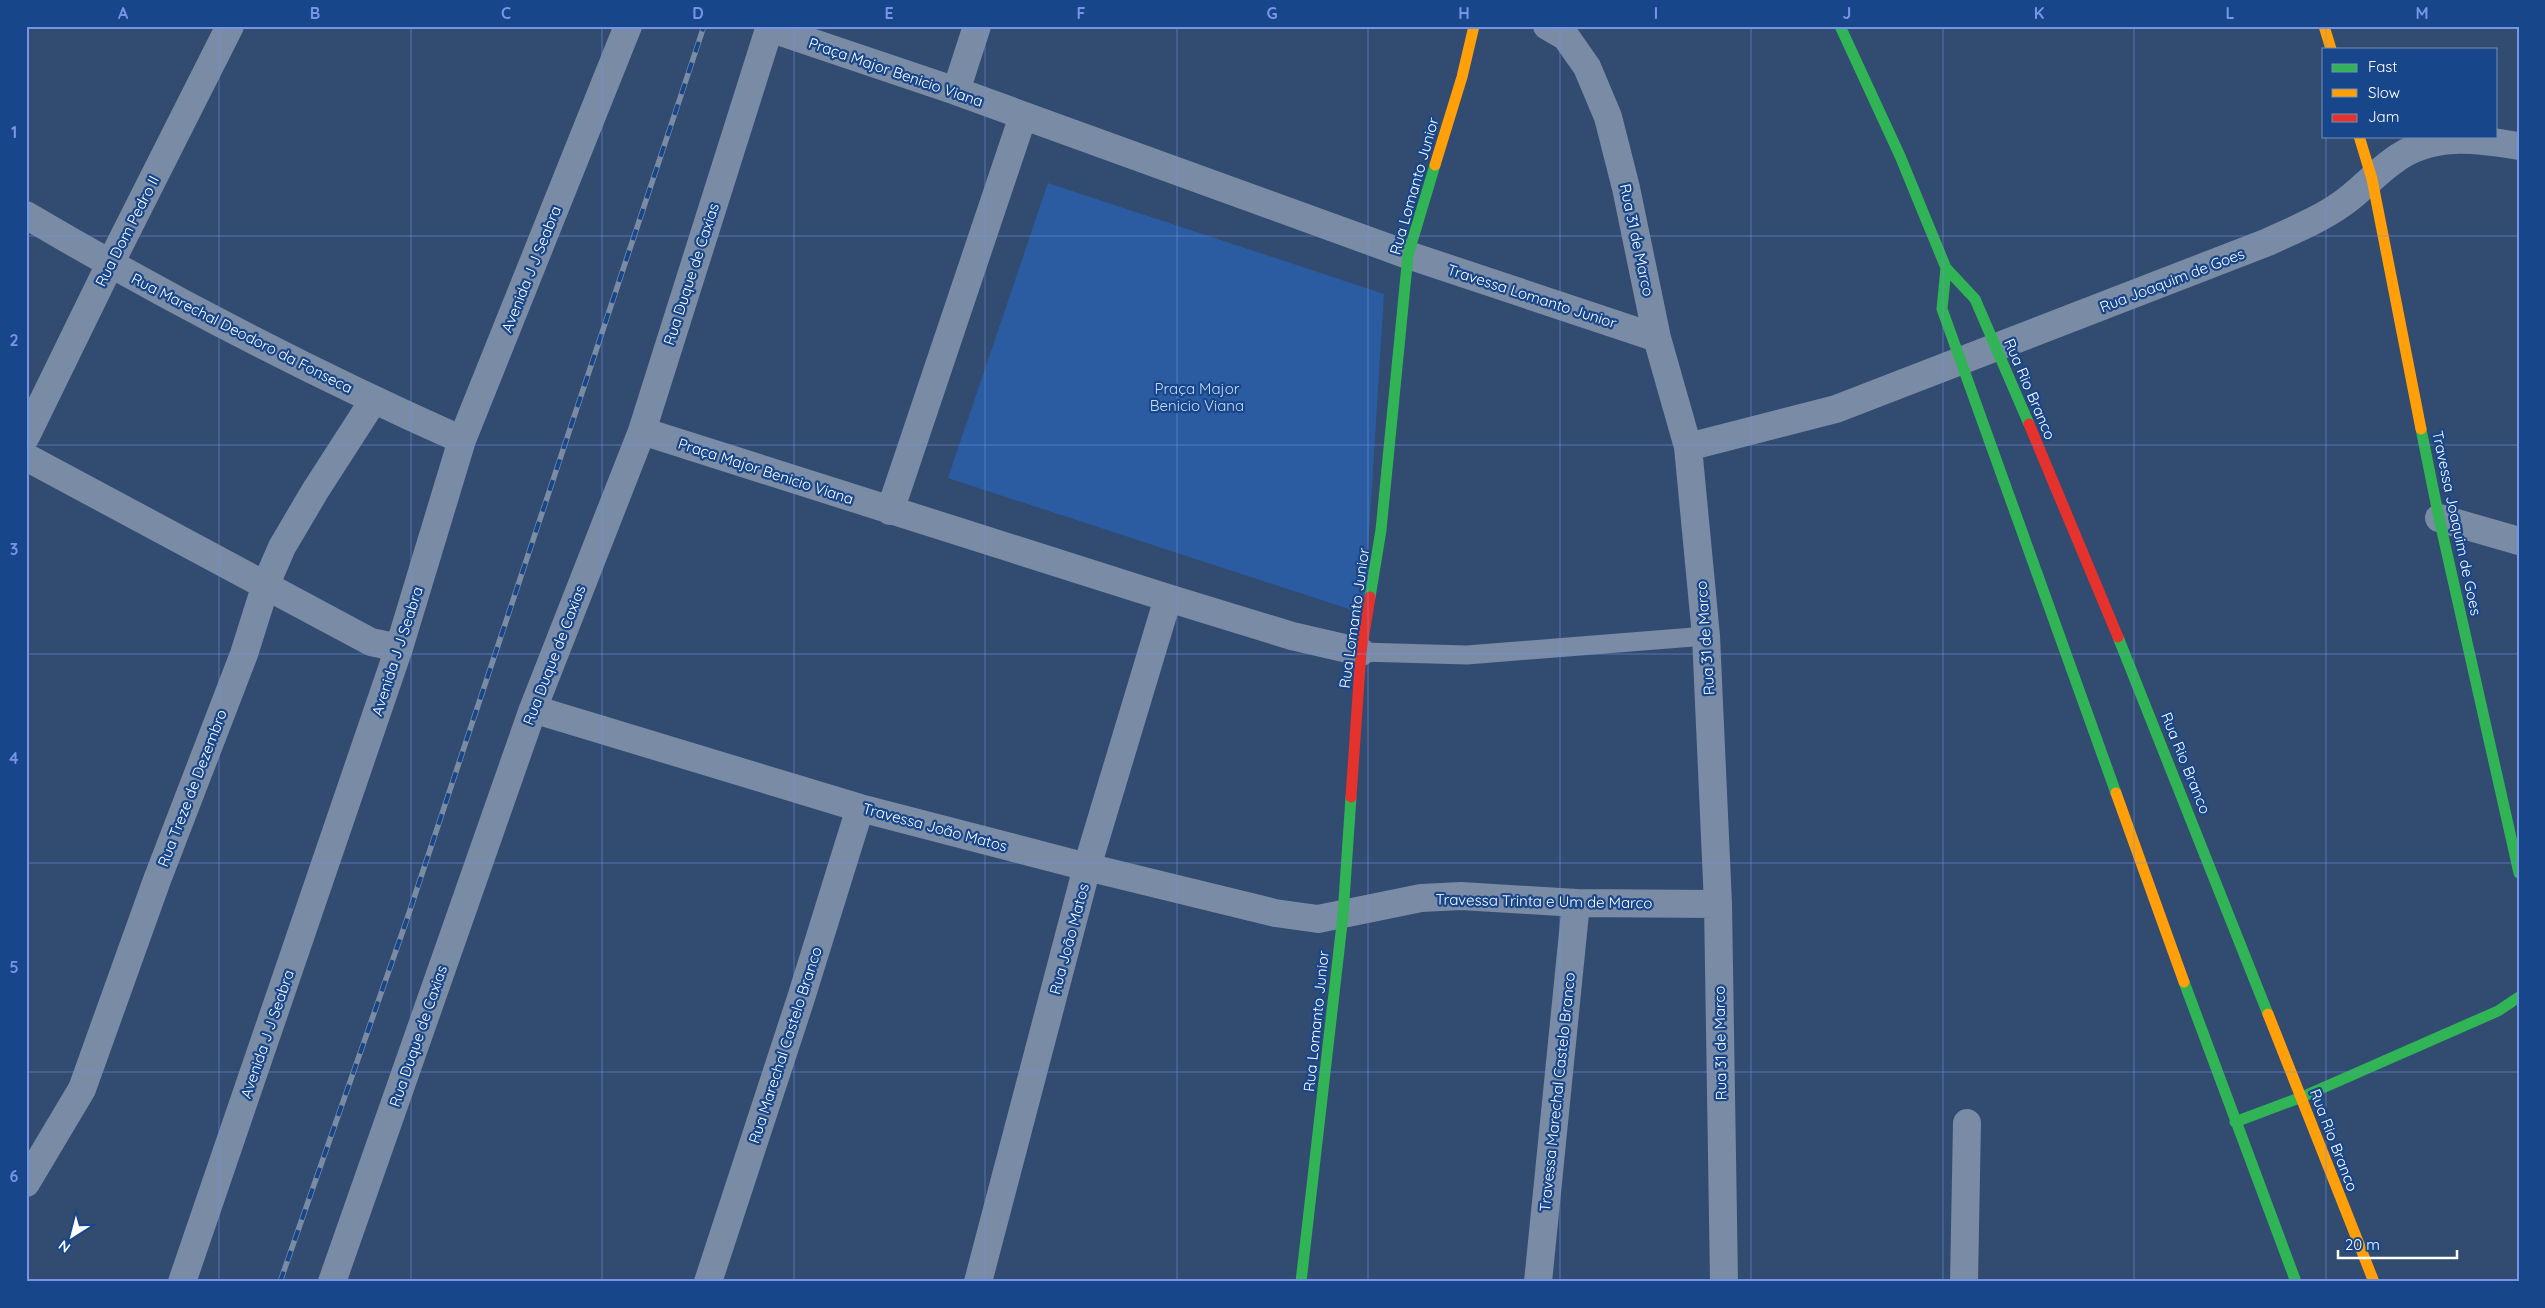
<svg xmlns="http://www.w3.org/2000/svg" width="2545" height="1308" viewBox="0 0 2545 1308" font-family="Quicksand,sans-serif">
	<rect width="100%" height="100%" fill="#324b70"/>
	<path fill="#2b5ca1" d="M1048,183L1384,294L1364,614L948,478Z"/>
	<g fill="none" stroke-linecap="round" stroke-linejoin="round">
		<path stroke="#798ba5" stroke-width="19" d="M1361,652L1467,655L1706,636"/>
		<path stroke="#798ba5" stroke-width="28" d="M1547,26L1566,37L1587,67L1608,117L1626,188L1657,338L1688,447L1706,636L1718,904L1724,1282
			M769,28L956,91L1408,255L1657,338
			M956,91L977,26
			M26,215C167,298 313,374 462,440
			M642,431L1168,598L1292,636L1361,652
			M26,436L110,264L230,26
			M1688,447L1836,409L2268,242C2294,230 2321,219 2343,203C2361,190 2376,173 2393,161C2431,132 2476,139 2519,146
			M26,457L371,642L399,648
			M890,511L1023,116
			M2439,518L2519,541
			M533,709L860,808L1087,867L1275,913L1318,919L1421,898L1461,896L1576,903L1718,904
			M26,1183L82,1089L157,880L244,654L266,584L282,547L315,491L373,401
			M182,1282L399,648L462,440L628,26
			M332,1282L533,709L642,431L770,26
			M708,1282L801,998L860,808
			M978,1282L1087,867L1168,598
			M1538,1282L1576,903
			M1964,1282L1967,1123"/>
		<path stroke="#30b455" stroke-width="11" d="M1840,26L1900,156L1946,268L1975,299L2029,424
			M1946,268L1942,309L2116,793
			M2421,429L2439,518L2519,873
			M1370,597L1381,530L1408,255L1435,165
			M2118,637L2268,1014
			M2184,982L2296,1282
			M2235,1122L2302,1097L2498,1011L2519,997
			M1301,1282L1343,915L1351,797"/>
		<path stroke="#ff9f0a" stroke-width="11" d="M2324,26L2331,49
			M2359,136L2372,179L2421,429
			M1435,165L1462,77L1474,26
			M2116,793L2184,982
			M2268,1014L2374,1282"/>
		<path stroke="#e5322d" stroke-width="11" d="M2029,424L2118,637
			M1351,797L1361,652L1370,597"/>
		<g stroke="#7a8ca4" stroke-width="5.5">
			<path id="rail" d="M280,1282L407,919L704,26"/>
		</g>
		<use href="#rail" stroke="#18468a" stroke-width="4" stroke-dasharray="11" stroke-linecap="butt"/>
	</g>
	<path fill="none" stroke="#7795e8" stroke-width="1" stroke-opacity="0.55" d="M219,26V1282M411,26V1282M602,26V1282M794,26V1282M985,26V1282M1177,26V1282M1368,26V1282M1560,26V1282M1751,26V1282M1943,26V1282M2134,26V1282M2326,26V49M2326,136V1282M26,236H2519M26,445H2519M26,654H2519M26,863H2519M26,1072H2519"/>
	<g text-anchor="middle" dominant-baseline="central" stroke-width="4.5" stroke-linejoin="round" paint-order="stroke">
		<g font-size="15" fill="#fff" stroke="#18468a">
			<text transform="translate(896 72) rotate(19)">Praça Major Benicio Viana</text>
			<text transform="translate(1414 186) rotate(-74)">Rua Lomanto Junior</text>
			<text transform="translate(127 231) rotate(-63)">Rua Dom Pedro II</text>
			<text transform="translate(1637 240) rotate(78)">Rua 31 de Marco</text>
			<text transform="translate(531 269) rotate(-68)">Avenida J J Seabra</text>
			<text transform="translate(691 274) rotate(-72)">Rua Duque de Caxias</text>
			<text transform="translate(2172 280) rotate(-21)">Rua Joaquim de Goes</text>
			<text transform="translate(1532 296) rotate(18)">Travessa Lomanto Junior</text>
			<text transform="translate(242 333) rotate(27)">Rua Marechal Deodoro da Fonseca</text>
			<text transform="translate(2030 389) rotate(67)">Rua Rio Branco</text>
			<text transform="translate(766 471) rotate(18)">Praça Major Benicio Viana</text>
			<text transform="translate(2457 523) rotate(78)">Travessa Joaquim de Goes</text>
			<text transform="translate(1354 618) rotate(-82)">Rua Lomanto Junior</text>
			<text transform="translate(1705 638) rotate(-94)">Rua 31 de Marco</text>
			<text transform="translate(397 651) rotate(-72)">Avenida J J Seabra</text>
			<text transform="translate(554 655) rotate(-69)">Rua Duque de Caxias</text>
			<text transform="translate(2186 763) rotate(68)">Rua Rio Branco</text>
			<text transform="translate(192 788) rotate(-69)">Rua Treze de Dezembro</text>
			<text transform="translate(935 827) rotate(15)">Travessa João Matos</text>
			<text transform="translate(1544 901) rotate(1)">Travessa Trinta e Um de Marco</text>
			<text transform="translate(1069 939) rotate(-75)">Rua João Matos</text>
			<text transform="translate(1316 1021) rotate(-84)">Rua Lomanto Junior</text>
			<text transform="translate(267 1034) rotate(-71)">Avenida J J Seabra</text>
			<text transform="translate(418 1036) rotate(-71)">Rua Duque de Caxias</text>
			<text transform="translate(1720 1043) rotate(-91)">Rua 31 de Marco</text>
			<text transform="translate(785 1045) rotate(-72)">Rua Marechal Castelo Branco</text>
			<text transform="translate(1557 1092) rotate(-84)">Travessa Marechal Castelo Branco</text>
			<text transform="translate(2334 1140) rotate(69)">Rua Rio Branco</text>
		</g>
		<g font-size="15" fill="#c7dcfa" stroke="#18468a">
			<text x="1197" y="388">Praça Major<tspan x="1197" dy="17">Benicio Viana</tspan></text>
		</g>
	</g>
	<rect width="2545" height="1308" fill="none" stroke="#18468a" stroke-width="55"/>
	<rect x="2322" y="48" width="175" height="90" fill="#18468a" stroke="#7490b9"/>
	<rect x="2332" y="64" width="25" height="8" fill="#30b455" stroke="#7490b9"/>
	<text x="2368" y="72" font-size="15" fill="#ffffff">Fast</text>
	<rect x="2332" y="89" width="25" height="8" fill="#ff9f0a" stroke="#7490b9"/>
	<text x="2368" y="98" font-size="15" fill="#ffffff">Slow</text>
	<rect x="2332" y="114" width="25" height="8" fill="#e5322d" stroke="#7490b9"/>
	<text x="2368" y="122" font-size="15" fill="#ffffff">Jam</text>
	<g transform="translate(72 1236) rotate(216)" stroke="#18468a" stroke-width="4" paint-order="stroke">
	<path d="M0-4L9 19L0 12L-9 19Z" fill="#ffffff"/>
	<text y="-8" font-size="14" font-weight="bold" text-anchor="middle" fill="#ffffff">N</text>
	</g>
	<path d="M2338 1250v8h119v-8" fill="none" stroke="#ffffff" stroke-width="2.5"/>
	<text x="2345" y="1250" font-size="15" fill="#ffffff" stroke="#18468a" stroke-width="4" paint-order="stroke">20 m</text>
	<rect x="28" y="28" width="2490" height="1252" fill="none" stroke="#7795e8" stroke-width="2"/>
	<g font-size="16" text-anchor="middle" font-weight="bold" fill="#7795e8">
		<text x="123" y="19">A</text>
		<text x="315" y="19">B</text>
		<text x="506" y="19">C</text>
		<text x="698" y="19">D</text>
		<text x="889" y="19">E</text>
		<text x="1081" y="19">F</text>
		<text x="1272" y="19">G</text>
		<text x="1464" y="19">H</text>
		<text x="1656" y="19">I</text>
		<text x="1847" y="19">J</text>
		<text x="2039" y="19">K</text>
		<text x="2230" y="19">L</text>
		<text x="2422" y="19">M</text>
		<text x="14" y="138">1</text>
		<text x="14" y="346">2</text>
		<text x="14" y="555">3</text>
		<text x="14" y="764">4</text>
		<text x="14" y="973">5</text>
		<text x="14" y="1182">6</text>
	</g>
</svg>
